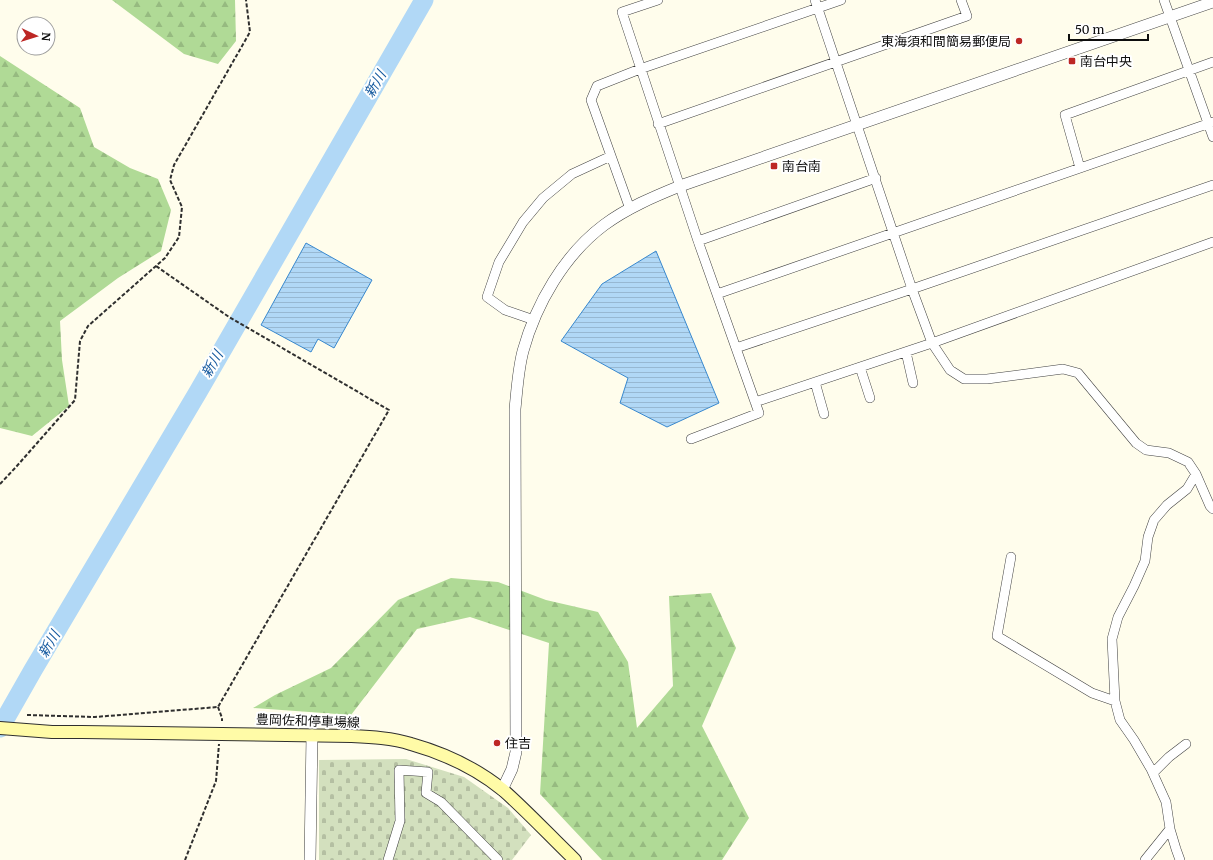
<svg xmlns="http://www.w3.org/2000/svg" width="1213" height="860" viewBox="0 0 1213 860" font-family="Merriweather,'Noto Sans JP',serif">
	<defs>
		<pattern id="forest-firs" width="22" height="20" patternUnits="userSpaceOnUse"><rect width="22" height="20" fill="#b0da96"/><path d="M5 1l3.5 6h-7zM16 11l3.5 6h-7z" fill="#96ba80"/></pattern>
		<pattern id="cemetery-stones" width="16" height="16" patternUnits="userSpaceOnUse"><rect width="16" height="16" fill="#d3e0be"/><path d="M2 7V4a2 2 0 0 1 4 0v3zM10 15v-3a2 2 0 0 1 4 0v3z" fill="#b4bfa2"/></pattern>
		<pattern id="water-rules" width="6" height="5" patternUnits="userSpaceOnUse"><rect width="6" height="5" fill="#b1d8f6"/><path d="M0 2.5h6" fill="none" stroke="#97b8d2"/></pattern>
	</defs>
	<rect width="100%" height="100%" fill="#fffdec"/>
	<path fill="url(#forest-firs)" d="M112,0H235L236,41L218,64L184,54Z
		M0,56L80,108L94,147L130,168L158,179L171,210L161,251L118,278L60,321L62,360L69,406L32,436L0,428Z
		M451,578L498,582L546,600L598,612L628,662L637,728L673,686L669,596L711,593L736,648L702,726L749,818L722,860H602L540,794L549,643L470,617L417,629L351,715L253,708L275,695L331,668L398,600Z"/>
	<path fill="url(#cemetery-stones)" d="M406,759L464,777L508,808L531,835L512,860H319V760Z"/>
	<path fill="url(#water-rules)" stroke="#3888ce" d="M306,243L372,280L334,348L318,339L311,352L261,325Z
		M656,251L719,403L667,427L620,403L628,378L561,341L602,284Z"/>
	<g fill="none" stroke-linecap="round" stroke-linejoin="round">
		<path stroke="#b1d8f6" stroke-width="19" d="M0,728L33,670L198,392L424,0"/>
		<g stroke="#404040" stroke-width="10">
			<path id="minor" d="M658,0L622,12L698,241L759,413L691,439
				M815,0L912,289L1213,185
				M1164,0L1213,137
				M658,124L967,16L961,0
				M1080,168L1065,115L1213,62
				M630,209L591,100L597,86L640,69L841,0
				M698,241L876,178
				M717,294L1213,122
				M534,320L505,310L487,297L499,262L523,222L543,198L572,174L611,156
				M736,348L912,289L932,343L950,370L964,379H987L1063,369L1078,373L1136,443L1146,450L1169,453L1188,462L1196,474L1210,506L1213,509
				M906,352L913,383
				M860,367L870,398
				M815,382L824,414
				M755,402L932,343L1213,242
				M1011,557L997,636L1092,693L1115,701
				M1153,773L1169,757L1186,744
				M388,860L400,821L399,770L428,772L426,793L441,802L498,860
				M1145,860L1170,829
				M1180,860L1176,849L1170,829L1166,802L1151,769L1134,740L1120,720L1115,701L1112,639L1118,617L1134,586L1145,561L1148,537L1154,520L1167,505L1187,489L1196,474"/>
		</g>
		<g stroke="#404040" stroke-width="12">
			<path id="tertiary" d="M502,790L512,769L516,752L515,409C517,390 518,370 523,351C536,304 564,255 604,225C627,208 653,197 680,186L1213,2
				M310,860L312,735"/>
		</g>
		<g stroke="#2f2f2f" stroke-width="14">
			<path id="secondary" d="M0,728L52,732H82L351,736C371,737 392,738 411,744C443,753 477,769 503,790C528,812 551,837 575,860"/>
		</g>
		<path stroke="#2f2f2f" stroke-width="2" stroke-dasharray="4 2" stroke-linecap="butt" d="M0,484L16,467L75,400L80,341L88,326L165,258L179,237L182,207L170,180L174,165L250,32L246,0
			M218,707L222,718V721
			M27,715L95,717L218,707L389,410L229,317L156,266
			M185,860L216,781L219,744"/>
		<use href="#minor" stroke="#fff" stroke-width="9"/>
		<use href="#tertiary" stroke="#fff" stroke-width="11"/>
		<use href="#secondary" stroke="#fffba7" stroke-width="12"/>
	</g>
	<g fill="#bd2724" stroke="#fff" stroke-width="1.5">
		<circle cx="1019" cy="41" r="4"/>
		<rect x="1068" y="57" width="8" height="8" rx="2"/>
		<rect x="770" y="162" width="8" height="8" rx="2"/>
		<circle cx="497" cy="743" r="4"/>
	</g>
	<g text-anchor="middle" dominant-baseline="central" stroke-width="4" stroke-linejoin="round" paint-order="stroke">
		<g font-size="13" fill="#0d0d0d" stroke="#fff" text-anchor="start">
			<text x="1011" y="41" text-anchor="end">東海須和間簡易郵便局</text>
			<text x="1080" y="61">南台中央</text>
			<text x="782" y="166">南台南</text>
			<text x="505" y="743">住吉</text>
		</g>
		<g font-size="13" fill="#0d0d0d" stroke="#fff">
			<text transform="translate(308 721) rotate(2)">豊岡佐和停車場線</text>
		</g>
		<g font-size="14" font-style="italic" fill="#165a9f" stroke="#fff">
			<text transform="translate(375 84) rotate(-60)">新川</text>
			<text transform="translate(212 364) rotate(-60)">新川</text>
			<text transform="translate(49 644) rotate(-60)">新川</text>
		</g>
	</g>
	<g transform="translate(36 36) rotate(94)"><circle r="19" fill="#ffffff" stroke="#9e9e9e"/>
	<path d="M0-3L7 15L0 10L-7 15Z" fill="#bd2724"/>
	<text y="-6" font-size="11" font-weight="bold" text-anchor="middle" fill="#0d0d0d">N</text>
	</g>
	<path d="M1069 34v6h79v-6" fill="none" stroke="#0d0d0d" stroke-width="2"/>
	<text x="1075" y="34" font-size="12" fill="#0d0d0d" stroke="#ffffff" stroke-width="3" paint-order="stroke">50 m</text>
</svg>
